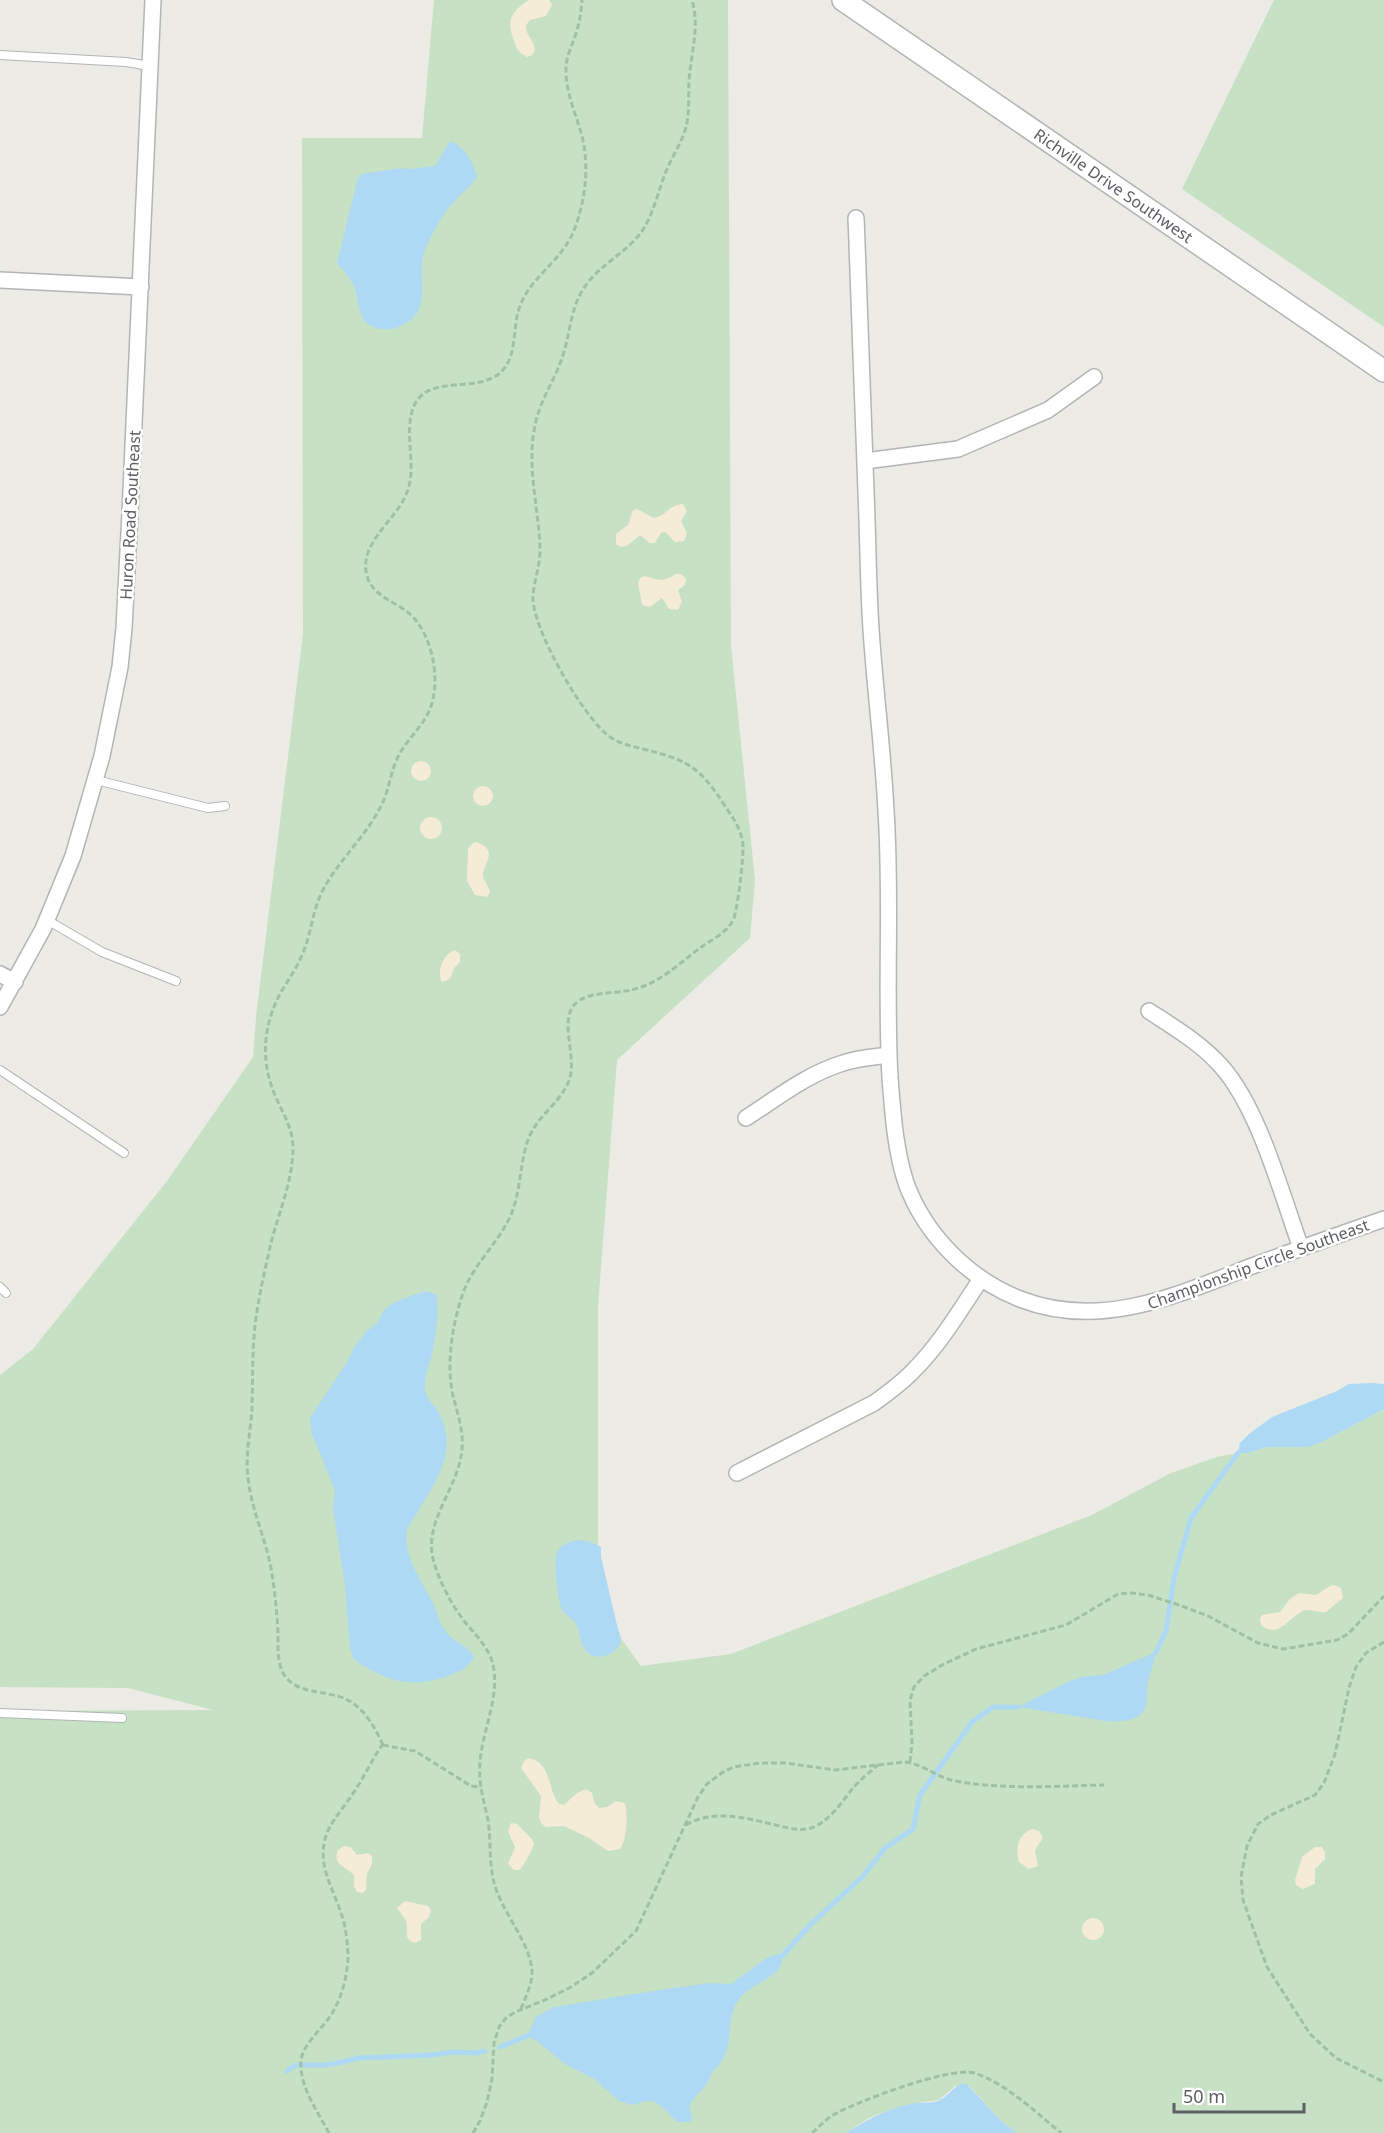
<svg xmlns="http://www.w3.org/2000/svg" width="1384" height="2133" viewBox="0 0 1384 2133" font-family="'Noto Sans',sans-serif">
	<rect width="100%" height="100%" fill="#edebe5"/>
	<path fill="#c6e1c4" d="M434,0H728L731,646L755,880L750,938L617,1060L598,1306V1550L608,1600L622,1640L641,1666L731,1654L1092,1515L1171,1473L1217,1457L1238,1453H1248L1267,1447H1292L1322,1442L1384,1409V2133H1017L1000,2120L969,2085L955,2086L939,2100L916,2103L884,2112L869,2118L845,2133H0V1711L213,1710L128,1688L0,1687V1375L33,1349L167,1181L253,1057L256,1017L303,634L302,138H422Z
		M1274,0H1384V327L1182,189Z"/>
	<path fill="#f5ecd7" d="M529,0H549L552,5L546,16L530,20L526,25C525,35 534,40 535,50L532,55L527,57L518,51C508,26 504,16 529,0Z
		M683,504L687,511L681,521L687,533L684,541L675,542L665,532L661,533L655,543H650L640,535L627,546L621,547L616,544V534L628,525L633,510L637,509L654,518C666,516 670,504 683,504Z
		M676,574H681L686,579L685,585L678,590L682,602L678,610L669,609L662,598L650,607L642,605L638,583L640,578L645,576C661,580 661,583 676,574Z
		M411 771a10 10 0 1 1 20 0a10 10 0 1 1-20 0Z
		M473 796a10 10 0 1 1 20 0a10 10 0 1 1-20 0Z
		M420 828a11 11 0 1 1 22 0a11 11 0 1 1-22 0Z
		M477,842C499,851 484,862 483,874C483,881 489,886 490,892L487,897L475,895L467,881L468,848L473,843Z
		M455,950L460,954V962L454,968L450,979L442,982C436,972 443,954 455,950Z
		M1334,1585L1341,1588L1343,1598L1326,1612C1319,1613 1313,1610 1307,1610C1290,1613 1280,1641 1261,1625L1260,1618L1262,1615L1280,1612L1290,1599L1299,1593L1316,1595L1330,1586Z
		M529,1758C552,1763 547,1789 559,1804L564,1805L577,1793L586,1789L592,1793L595,1804L599,1808L607,1807L616,1801L625,1803C628,1813 627,1841 620,1849L608,1851L589,1838L564,1826L546,1827L542,1824L539,1818L541,1796L521,1768L524,1761Z
		M511,1823L517,1824L532,1839L534,1844C533,1848 523,1868 519,1870H514L508,1864L515,1847L508,1831Z
		M1032,1829L1039,1831L1043,1838L1035,1850L1038,1866L1029,1869L1019,1862C1015,1849 1018,1834 1032,1829Z
		M344,1846L350,1847L357,1855L368,1853L372,1856V1864L367,1874L366,1890L362,1893L357,1892L354,1886V1875C345,1866 332,1865 338,1850Z
		M1315,1847H1322L1325,1853V1859L1315,1869V1884L1303,1889L1296,1885L1295,1880L1302,1857Z
		M405,1901L428,1906L431,1911L429,1917L421,1924V1940L415,1943C401,1938 410,1931 406,1921C404,1917 400,1912 397,1908Z
		M1082 1929a11 11 0 1 1 22 0a11 11 0 1 1-22 0Z"/>
	<path fill="#aed9f4" d="M450,141C466,148 472,160 477,177C469,189 461,193 452,204C441,215 433,233 426,247C413,276 438,311 398,327C389,331 376,330 368,324C357,316 359,297 354,286C350,278 343,270 337,263L358,178L362,174L402,168L411,169L435,166Z
		M428,1291L436,1295C440,1314 435,1339 431,1359C429,1366 426,1373 425,1381C423,1401 435,1402 441,1417C460,1461 426,1493 407,1530C403,1557 421,1579 433,1603C437,1611 438,1621 443,1628C451,1641 466,1644 474,1656C470,1667 461,1671 450,1675C413,1690 383,1681 353,1658L350,1648L345,1585L333,1509L335,1490L312,1434L310,1418L347,1362L355,1346L365,1333L378,1322L384,1310L392,1304L413,1295Z
		M1371,1383L1384,1384V1409L1322,1442L1308,1447H1267L1248,1453H1238L1240,1443L1249,1434L1272,1417L1337,1391L1349,1384Z
		M575,1540L588,1541L601,1547V1557L621,1642C616,1656 593,1664 584,1648C580,1642 580,1633 577,1626C574,1618 565,1616 562,1609C558,1601 553,1560 557,1553C560,1545 568,1543 575,1540Z
		M1156,1652C1154,1664 1148,1677 1147,1689C1146,1696 1148,1702 1145,1708C1140,1722 1118,1722 1106,1721L1018,1707L1068,1682L1081,1677L1103,1675Z
		M777,1954L783,1955C783,1978 751,1983 739,1999C726,2017 733,2038 724,2057C721,2063 718,2067 713,2071C710,2075 710,2080 707,2084C702,2091 692,2097 690,2106C689,2110 691,2114 692,2119L689,2122H677L661,2106L653,2101H645L633,2105L619,2101L593,2078L566,2065L537,2041L527,2036L536,2017L554,2007L666,1989L710,1983L731,1984L765,1959Z
		M963,2083L968,2085L1000,2120L1017,2133H845C870,2119 887,2108 916,2103C923,2102 933,2104 940,2100C948,2096 953,2087 963,2083Z"/>
	<g fill="none" stroke-linecap="round" stroke-linejoin="round">
		<path stroke="#aed9f4" stroke-width="5" d="M1156,1652L1166,1631L1174,1578L1191,1518L1238,1453
			M783,1955L810,1925L863,1876L885,1848L913,1829L920,1795L972,1722L993,1707H1018
			M500,2047L527,2036
			M287,2071L296,2065H328L359,2058L433,2055L453,2052L477,2053L485,2051"/>
		<g stroke="#b2b5b8" stroke-width="10">
			<path id="lane" d="M0,55L126,62L150,66
				M96,780L208,808L225,806
				M47,920L102,952L176,981
				M0,1070L124,1153
				M0,1287L6,1293
				M0,1713L122,1718"/>
		</g>
		<g stroke="#b2b5b8" stroke-width="18">
			<path id="street" d="M856,218C860,309 863,400 866,492C868,537 868,583 871,629C875,690 883,750 886,811C892,900 885,989 890,1078C893,1114 895,1149 906,1183C925,1235 969,1279 1020,1299C1102,1331 1179,1294 1255,1265C1298,1249 1341,1234 1384,1219
				M0,280L141,287
				M865,461L958,449L1048,410L1094,377
				M0,974L15,982
				M0,1007L43,929L73,856L102,756L120,667L124,628L130,513L153,0
				M1149,1011C1175,1028 1202,1044 1222,1067C1260,1111 1281,1193 1301,1248
				M746,1118C777,1098 807,1074 843,1063C857,1058 874,1057 889,1055
				M737,1473L874,1403C888,1393 902,1383 914,1370C941,1343 960,1310 981,1279"/>
		</g>
		<g stroke="#b1b4b8" stroke-width="24">
			<g id="secondary">
				<path id="s1" d="M843,0L1384,371"/>
			</g>
		</g>
		<path stroke="#9ec1a6" stroke-width="3" stroke-dasharray="6 3" stroke-linecap="butt" d="M1384,1642L1366,1653L1356,1667L1349,1688L1335,1754L1324,1783L1315,1795L1271,1815L1258,1824L1247,1846L1241,1877L1243,1900L1267,1967L1310,2034L1336,2058L1384,2082
			M383,1745C375,1727 364,1708 346,1699C326,1690 295,1695 283,1673C277,1661 278,1647 278,1633C277,1613 275,1593 272,1574C267,1541 251,1510 248,1477C245,1454 251,1430 252,1407C253,1377 252,1347 256,1317C260,1291 266,1264 272,1239C280,1210 292,1181 293,1151C294,1133 286,1119 279,1104C263,1072 261,1040 274,1007C281,988 295,973 302,955C312,933 312,909 324,888C340,859 366,836 381,806C389,791 390,774 397,759C407,737 428,724 433,699C439,673 431,634 411,615C397,602 373,597 367,576C358,545 394,521 405,497C419,469 403,437 413,408C427,372 477,395 501,372C518,356 512,326 520,306C532,274 564,261 576,225C586,196 589,165 582,136C576,114 565,91 566,68C566,58 571,48 574,39C579,26 581,14 582,0
			M383,1745L415,1751L471,1786L481,1787
			M910,1762L912,1744L910,1700L914,1687L924,1676L944,1664L976,1649L1066,1625L1118,1594L1131,1593L1148,1595L1179,1605L1208,1616L1258,1643L1283,1649L1337,1640L1348,1634L1384,1596
			M686,1825C715,1808 749,1819 780,1826C792,1829 804,1832 816,1826C832,1818 843,1800 854,1787C861,1779 870,1772 878,1765
			M521,2009C525,1998 531,1987 532,1975C533,1943 499,1911 493,1878C489,1859 491,1840 488,1820C484,1801 478,1783 480,1763C482,1732 498,1701 494,1671C492,1650 477,1637 465,1622C451,1604 439,1581 433,1559C424,1519 459,1488 462,1449C464,1429 456,1410 452,1391C447,1361 452,1328 461,1299C470,1268 495,1247 509,1219C521,1195 519,1166 528,1140C536,1117 558,1105 568,1083C579,1060 558,1021 575,1004C588,991 614,994 631,990C659,984 677,965 700,948C712,939 728,933 734,918C738,905 743,862 743,848C743,832 734,819 725,806C700,767 688,760 643,749C631,746 620,744 610,737C584,719 531,627 533,596C534,581 540,566 540,550C539,504 523,457 539,411C545,393 556,376 562,358C570,336 570,311 582,291C596,267 623,255 640,234C654,215 658,190 667,169C673,155 682,142 686,127C690,112 688,96 689,81C691,52 700,28 692,0
			M329,2133C318,2112 299,2086 301,2061C302,2045 322,2029 331,2015C342,1998 348,1974 348,1954C347,1941 346,1926 341,1913C333,1888 318,1867 325,1839C330,1821 344,1808 354,1792C364,1777 372,1760 382,1745
			M473,2133L480,2121L487,2102L492,2079L494,2043L499,2027L506,2018L515,2012L545,2000L571,1987L592,1973L636,1931L698,1797L707,1784L723,1772L734,1767L759,1763H785L835,1770L904,1762C922,1763 937,1778 956,1781C1004,1790 1055,1786 1104,1785
			M812,2133C819,2127 825,2120 833,2115C856,2102 950,2066 974,2073C1004,2082 1037,2113 1061,2133"/>
		<use href="#lane" stroke="#fff" stroke-width="8"/>
		<use href="#street" stroke="#fff" stroke-width="15"/>
		<use href="#secondary" stroke="#fff" stroke-width="21"/>
	</g>
	<g text-anchor="middle" dominant-baseline="central" stroke-width="5" stroke-linejoin="round" paint-order="stroke">
		<g font-size="16" fill="#5c6063" stroke="#fff">
			<text stroke="none"><textPath href="#s1" startOffset="328">Richville Drive Southwest</textPath></text>
			<text transform="translate(130 515) rotate(-87)">Huron Road Southeast</text>
			<text transform="translate(1258 1264) rotate(-20)">Championship Circle Southeast</text>
		</g>
	</g>
	<path d="M1174 2103v9h130v-9" fill="none" stroke="#5c6063" stroke-width="3"/>
	<text x="1183" y="2103" font-size="18" fill="#5c6063" stroke="#ffffff" stroke-width="4.5" paint-order="stroke">50 m</text>
</svg>
